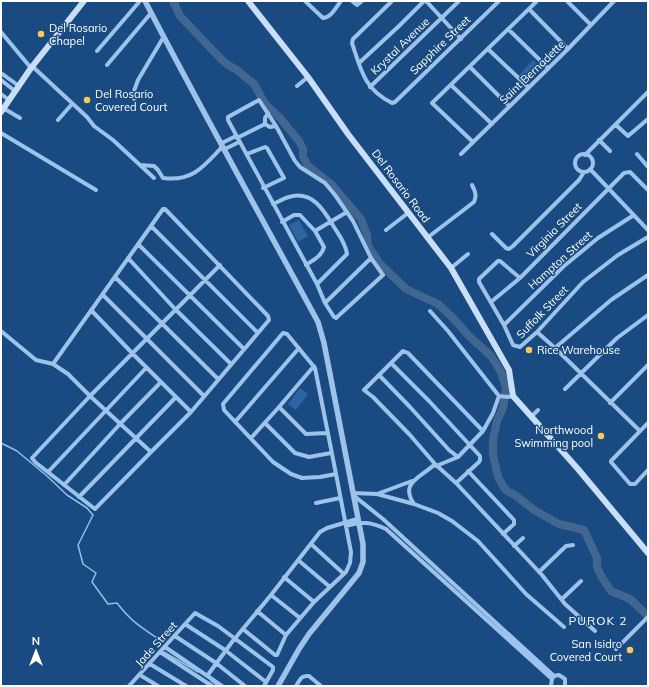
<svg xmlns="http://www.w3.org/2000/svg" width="649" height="687" viewBox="0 0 649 687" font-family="Mulish,sans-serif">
	<rect width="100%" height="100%" fill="#194b82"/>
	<path fill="#2c65a1" d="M533,60L541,68L528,83L519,75Z
		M299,220L308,236L298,242L289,225Z
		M300,388L308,394L296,410L288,404Z"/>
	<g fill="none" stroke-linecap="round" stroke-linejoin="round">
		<path stroke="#90bfed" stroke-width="1.5" d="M1,443L17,451L47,476L67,495L87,508L93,515L78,545L83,564L96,573L92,582L108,604L117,603C130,620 139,626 157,638
			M164,652L198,672
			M211,681L218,686"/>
		<path stroke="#41668f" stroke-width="8" d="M173,1L180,16L220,58L228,65L237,70L254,84L265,104L280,118L299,141L303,149V157L308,166L332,185L355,212L361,219L367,235L368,246L380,264L406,289L438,304L453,318L469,336L491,356L501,372L506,388L503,408L497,421L493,440V455L498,477L503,486L507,491L515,495L534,510L559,524L584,530L597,558V567L601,576L611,591L630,599L648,616"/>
		<path stroke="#9dc3eb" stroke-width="4" d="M305,1L323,18C331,18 336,7 341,1
			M352,1L357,5L362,1
			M392,1L353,39L352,43C361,70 364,89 392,103L395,102L499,1
			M426,1L461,39
			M567,1L591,25
			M529,9L568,49
			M508,29L548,68
			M1,32L31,68
			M488,49L528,87
			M97,51L140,1
			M359,63L399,26L424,1
			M107,65L151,13
			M32,66L87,117L94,126L113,140L154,178
			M470,67L509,106
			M1,73L19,86
			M1,80L15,91
			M451,85L492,124
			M297,86L308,77
			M370,87L459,1
			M1,94L9,100
			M134,99V91L138,80L163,38
			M259,100L276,126L295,161L300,167L325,183L335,195L353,221L371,258L383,275L336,318L334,317L325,303L317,284L228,120V117Z
			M3,108L20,118
			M268,113L265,118V124L270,127L276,126
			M58,120L72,104
			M616,125L628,136L648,119
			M1,133L96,190
			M237,138L265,124
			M599,140L610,151
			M473,142L432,103L537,1
			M222,143L236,136
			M225,149L239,142
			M247,154L265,147L267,148L284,178L263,188
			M461,154L568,49L614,1
			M637,154L648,167
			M575 163a9 9 0 1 1 18 0a9 9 0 1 1-18 0Z
			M585,155L648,92
			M140,165L154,166L158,170L163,178C193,182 204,166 223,146
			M590,169L648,230
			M273,204C278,202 284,198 289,197C312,190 324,210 334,227C339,235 346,244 347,254L317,284
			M282,222L294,215H300L315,231L324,247C322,256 313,260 306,265
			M151,226L258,333
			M386,230L408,213
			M315,231L347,212
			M492,234L506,248L509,249L513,246L579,180L584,172
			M427,238L474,202C477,195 475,191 472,185
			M138,244L244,349
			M128,258L175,309L231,364
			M451,268L468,254
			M115,277L218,379
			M520,278L500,261H498L479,279V282L504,325L513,345L520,347L537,332L583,282L618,255L648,237
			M103,295L204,396
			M491,302L520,278L624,173L630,172L648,190
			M325,303L371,258
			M430,311L448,331L499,396L508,397L513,396
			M504,325L564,266L598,238L634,215
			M1,331L36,360L53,364L151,226L163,209H165L268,316L269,320L191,412L132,353L91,310
			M537,332L555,348L640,431
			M283,333L287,334L315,368L336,474L320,477L302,478L291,474L273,462L224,410L223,404Z
			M555,348L611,300L648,275
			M391,363L429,401L480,456V460L479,462L456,483
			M53,364L68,374L90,396L32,458L35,462L95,509L151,452
			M379,375L410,407L449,450L458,457
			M565,389L617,338L648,315
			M610,403L648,365
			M279,407L306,434L327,433
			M191,412L151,452L90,396L220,265
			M531,417L538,410
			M235,422L299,348
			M265,423L295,453L309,457L331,453
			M648,423L611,461V462L630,484H635L648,470
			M483,431L493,413L499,396
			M251,438L279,407L314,366
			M436,466L458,457L483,431L408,353L403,351L364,390L373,397L410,435L435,464L456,483L542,575L565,604L595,631
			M468,471L514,520V524L503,534
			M48,472L146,368
			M64,485L120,424L161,382
			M353,493L377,494L412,481
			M377,494L414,504C399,482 422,477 435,464
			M353,495L383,519L554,676
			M79,497L176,397
			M316,503L340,498
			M414,504L438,513L452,521L478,541L526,594L564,627
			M346,526C362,521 371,522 386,529L552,679
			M311,544L344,574
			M514,546L523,538
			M298,560L330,587
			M539,572L566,546L573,545
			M284,577L314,602
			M271,595L300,618
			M562,599L581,581
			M257,611L286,635
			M185,624L225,650L266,682
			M243,629L275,655H277L286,635L314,602L346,572L350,563L351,552L336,474
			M175,636L216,663L245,686
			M237,636L271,595L320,532L327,528L357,519
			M165,647L222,686
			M616,649L648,617
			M160,652L212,686
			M150,664L186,686
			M140,675L158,686
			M207,676L235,638
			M129,686L195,613L218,626L273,667V670L264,686
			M296,686C300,680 301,675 309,676L321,686
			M551,686L552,679L554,676L559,675L565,679V686"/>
		<path stroke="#9dc3eb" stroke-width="5.5" d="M145,1C201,109 260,215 318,322L324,343L363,544V562L359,573L309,634L299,649L278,686"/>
		<path stroke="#c9dff8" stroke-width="6" d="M248,1L308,77L348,134L451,268L509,370L513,396L578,469L648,553
			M1,112L31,68L84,1"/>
	</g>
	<g fill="#fec858" stroke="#194b82" stroke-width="1.5">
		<circle cx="41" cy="34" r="4"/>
		<circle cx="87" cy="100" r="4"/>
		<circle cx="529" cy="350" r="4"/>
		<circle cx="601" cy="436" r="4"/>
		<circle cx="630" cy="650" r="4"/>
	</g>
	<g text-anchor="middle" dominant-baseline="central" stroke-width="3" stroke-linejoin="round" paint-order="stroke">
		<g font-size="11" fill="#fff" stroke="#194b82" text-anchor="start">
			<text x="49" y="28">Del Rosario<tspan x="49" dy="13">Chapel</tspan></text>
			<text x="95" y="94">Del Rosario<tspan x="95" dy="13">Covered Court</tspan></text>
			<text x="537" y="350">Rice Warehouse</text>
			<text x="593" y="430" text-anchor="end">Northwood<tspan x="593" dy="13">Swimming pool</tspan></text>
			<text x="622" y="644" text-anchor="end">San Isidro<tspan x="622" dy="13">Covered Court</tspan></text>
		</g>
		<g font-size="11" fill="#fff" stroke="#194b82">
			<text transform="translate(440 45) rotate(-44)">Sapphire Street</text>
			<text transform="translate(400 46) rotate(-44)">Krystal Avenue</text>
			<text transform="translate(532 72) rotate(-44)">Saint Bernadette</text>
			<text transform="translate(401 186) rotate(53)">Del Rosario Road</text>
			<text transform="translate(554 230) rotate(-45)">Virginia Street</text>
			<text transform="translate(560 260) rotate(-42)">Hampton Street</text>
			<text transform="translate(542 312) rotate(-46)">Suffolk Street</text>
			<text transform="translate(156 644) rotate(-48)">Jade Street</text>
		</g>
		<g font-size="12" letter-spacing="1" fill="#fff" stroke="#194b82">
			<text x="598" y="620">PUROK 2</text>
		</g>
	</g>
	<rect width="649" height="687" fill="none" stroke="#ffffff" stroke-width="4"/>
	<g transform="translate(36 651)" stroke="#194b82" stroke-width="3" paint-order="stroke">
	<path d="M0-3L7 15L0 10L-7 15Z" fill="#ffffff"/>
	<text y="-6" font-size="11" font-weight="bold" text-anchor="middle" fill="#ffffff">N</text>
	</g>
</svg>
